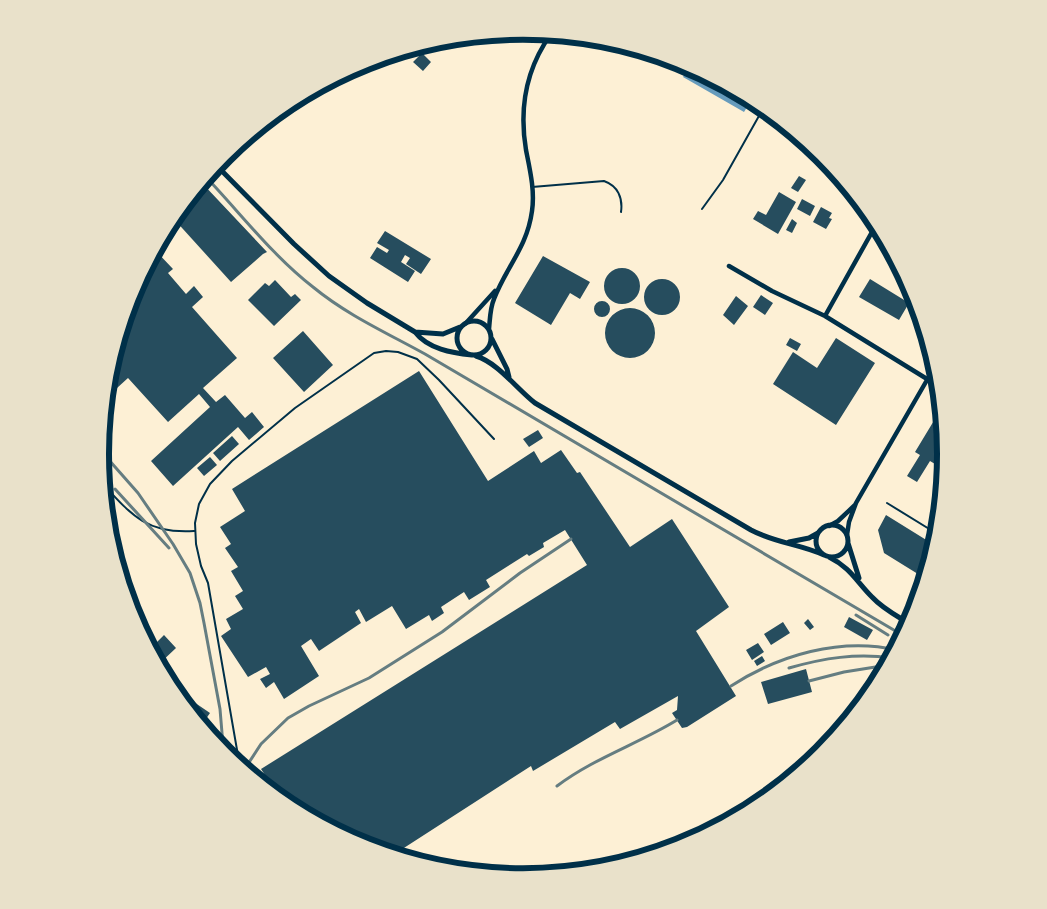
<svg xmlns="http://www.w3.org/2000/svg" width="1047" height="909" viewBox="0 0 1047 909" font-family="Arial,sans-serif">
	<rect width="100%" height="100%" fill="#fdf0d5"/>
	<path fill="#669bbc" d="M626,45L670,59H671L666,68Z
		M689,66L752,99L744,112L683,77Z"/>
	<path fill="#264d5e" d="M422,53L431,62L423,71L413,62Z
		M799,176L806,180L798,192L791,188Z
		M202,183L267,252L263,254L231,282L173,218Z
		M779,192L796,202L778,234L753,219L758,211L766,215Z
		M802,199L815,206L810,216L797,209Z
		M821,207L832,213L829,218L832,219L826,229L813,222Z
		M792,219L797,223L792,233L786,230Z
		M385,231L431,259L421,274L406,264L410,258L405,255L401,262L415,271L408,282L370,258L377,247L387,253L389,250L377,243Z
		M155,250L173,269L168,273L186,294L194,286L203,297L192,307L237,358L203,388L216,402L225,395L245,418L252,412L264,427L249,440L238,427L173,486L151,461L210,407L199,394L168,422L128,378L106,398L108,372L133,292Z
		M543,256L590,282L580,299L570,293L551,325L515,303Z
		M604 286a18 18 0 1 1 36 0a18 18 0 1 1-36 0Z
		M870,279L909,303L899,320L859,297Z
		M644 297a18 18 0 1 1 36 0a18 18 0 1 1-36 0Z
		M275,280L291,297L295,294L301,300L274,326L248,300L265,283L269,286Z
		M761,295L773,303L765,315L753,307Z
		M736,296L748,306L734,325L723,315Z
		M594 309a8 8 0 1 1 16 0a8 8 0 1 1-16 0Z
		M605 333a25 25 0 1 1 50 0a25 25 0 1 1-50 0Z
		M303,331L333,365L304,392L273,358Z
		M790,338L801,344L797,351L786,345Z
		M836,338L875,363L836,425L773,384L793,352L817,368Z
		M419,371L488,481L534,451L541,463L561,450L577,473L580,472L630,547L672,519L729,607L696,631L736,696L687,727L682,728L672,713L677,710L678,696L620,729L615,722L533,771L531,766L393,855L361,845L288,806L283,802L261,769L587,565L565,530L543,543L544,547L529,556L527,554L486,580L490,587L469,600L464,592L441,607L444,613L432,621L429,615L406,629L392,606L366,622L359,609L355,612L361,623L319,651L311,639L301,646L319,676L284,699L274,682L266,688L260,679L270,674L266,667L248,677L221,636L231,629L226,619L243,609L235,596L243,591L231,571L238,567L225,548L231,544L220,527L245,511L232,489Z
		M941,409L946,446L935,464L930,461L917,482L907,476L920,455L915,452Z
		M538,430L543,438L529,447L523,439Z
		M232,436L239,444L220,461L213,453Z
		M210,457L217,465L204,476L197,468Z
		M886,515L936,546L926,579L884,553L878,530Z
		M849,617L873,630L867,640L844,627Z
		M808,619L814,627L810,630L804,623Z
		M783,622L790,633L771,645L764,634Z
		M164,635L176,648L158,665L150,649Z
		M758,643L764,652L752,660L746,650Z
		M762,656L765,661L757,666L754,661Z
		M806,669L812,692L768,704L761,682Z
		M185,696L210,713L201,726L181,702Z"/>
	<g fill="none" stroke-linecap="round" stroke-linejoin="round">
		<path stroke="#003049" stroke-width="2" d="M532,187L604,181C618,186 623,198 621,212
			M702,209L723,180L764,107
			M103,484C132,516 148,534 194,531
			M887,503L939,535
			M240,767L208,583L201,566L196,544L195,523L199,504L210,484L232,461L295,408L374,353L386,351L398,352L417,359L439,380L494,439"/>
		<path stroke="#003049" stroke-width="4.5" d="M729,266L772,291L825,316L940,387
			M825,316L877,223
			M466,323L495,291
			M489,329C490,319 490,308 494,299C506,267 527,248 532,211C535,191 530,170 526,150C519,108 525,70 551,34
			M829,526L838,521L855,505
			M847,535L849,522L856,503L927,380"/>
		<path stroke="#003049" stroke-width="5" d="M216,165L294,244L329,276L367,303L415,332C428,349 452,353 472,355
			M457 338a17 17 0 1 1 34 0a17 17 0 1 1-34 0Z
			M415,332L443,334L460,327
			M492,339L507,369L509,377
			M476,356C498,363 516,388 535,403L751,530C775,543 800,544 824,555
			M816 541a16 16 0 1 1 32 0a16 16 0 1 1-32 0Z
			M789,542L809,538L818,533
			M848,543L859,578
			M829,557C851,568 856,581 872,597C883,609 897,616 910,624"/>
		<path stroke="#657d81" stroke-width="3" d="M206,177C241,214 273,256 313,287C347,315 387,333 425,354L904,636
			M101,451L138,493L173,544L190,573L200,603L204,623L220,709L223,745
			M115,489L169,548
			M856,615L888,635
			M789,668C824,658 856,653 892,658
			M809,681L844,672L888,665
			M731,686C779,655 840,637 897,650
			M244,770L261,744L288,718L309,706L369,678L442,632L520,573L571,539
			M557,786C594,758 638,744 677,720"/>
	</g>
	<path d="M0 0H1047V909H0ZM109 454a414 414 0 1 1 828 0a414 414 0 1 1-828 0Z" fill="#e9e1ca" fill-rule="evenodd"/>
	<path fill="none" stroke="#003049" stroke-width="6" d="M109 454a414 414 0 1 1 828 0a414 414 0 1 1-828 0Z"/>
</svg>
